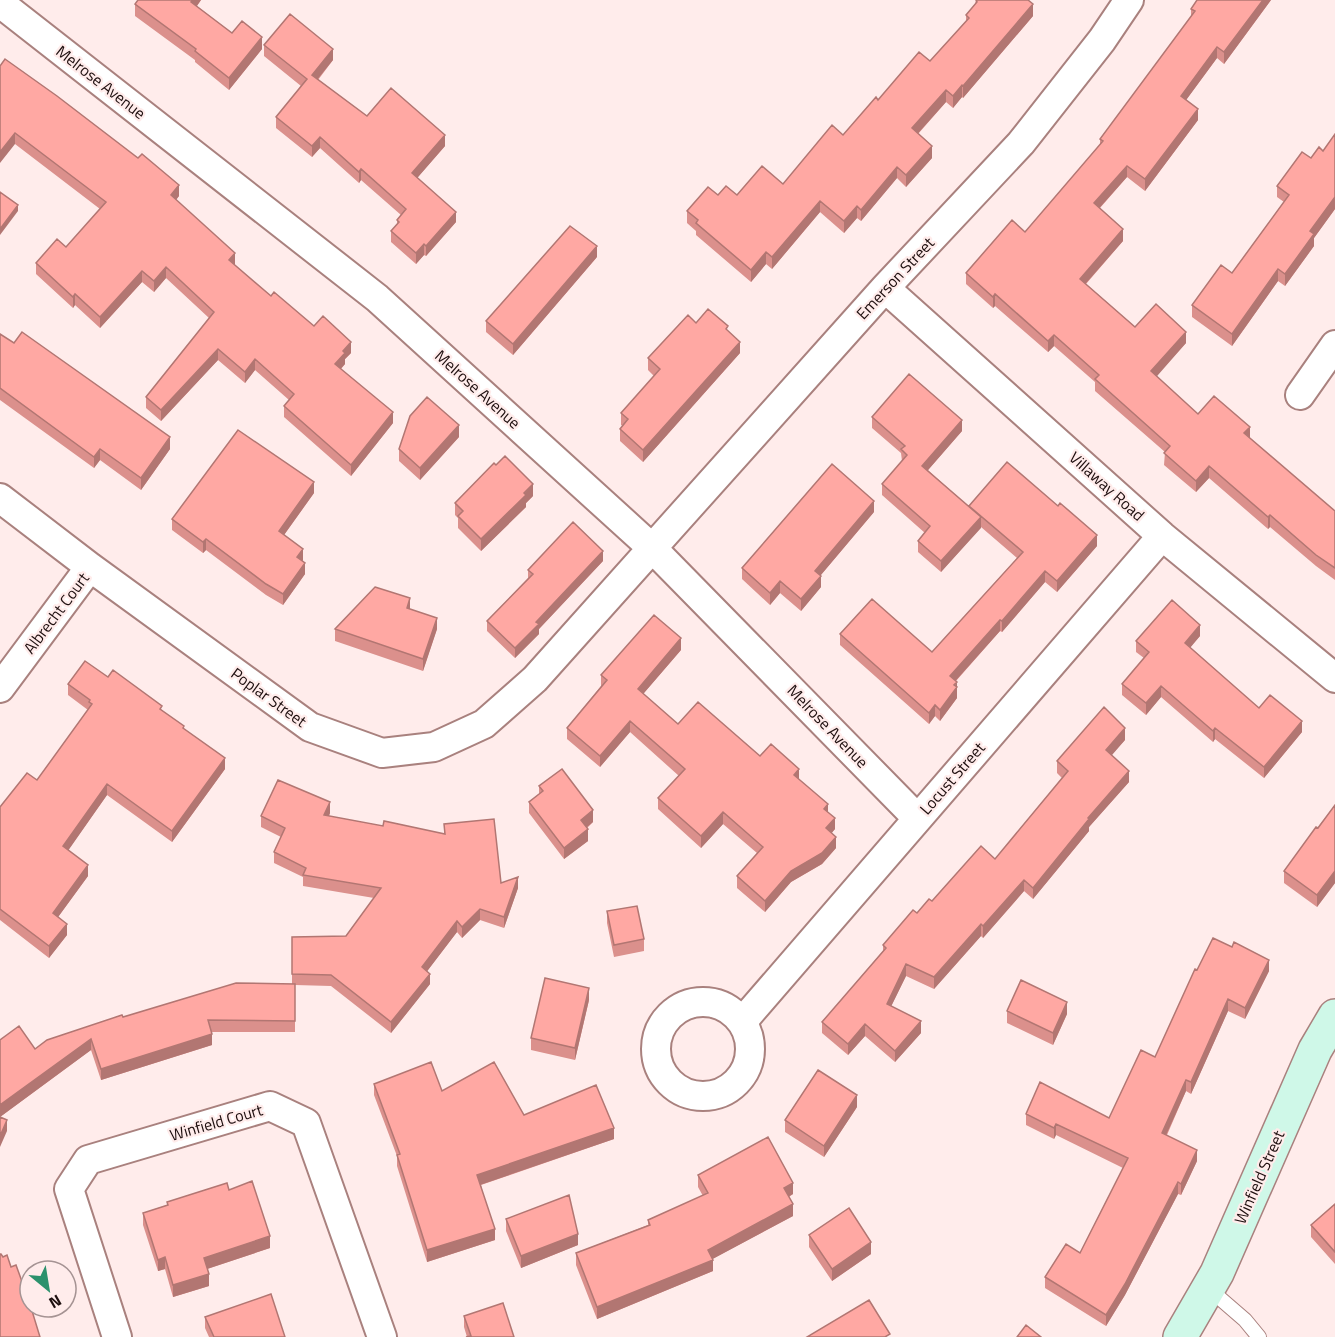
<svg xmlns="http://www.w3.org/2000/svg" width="1335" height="1337" viewBox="0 0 1335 1337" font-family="'Titillium Web',sans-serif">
	<rect width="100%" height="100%" fill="#ffeceb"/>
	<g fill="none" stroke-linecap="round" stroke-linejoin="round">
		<g stroke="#a9817e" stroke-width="16">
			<path id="lane" d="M1208,1288L1245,1320L1259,1337"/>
		</g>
		<g stroke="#a9817e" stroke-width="32">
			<path id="street" d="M0,3L377,298L652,548L917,818
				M885,288L1162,536L1335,678
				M1300,395L1335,345
				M0,498L90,567L310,727L382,753L434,747L484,724L535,679L885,288L1021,143L1102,40L1129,0
				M0,688L90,567
				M656 1049a47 47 0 1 1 94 0a47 47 0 1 1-94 0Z
				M742,1022L1162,536
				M117,1337L69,1189L88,1160L270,1106L306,1123L382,1337"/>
		</g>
		<g stroke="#a9817e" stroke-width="36">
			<path id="secondary" d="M1180,1337L1217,1273L1315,1050L1335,1016"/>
		</g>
		<use href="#lane" stroke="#fff" stroke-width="14"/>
		<use href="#street" stroke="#fff" stroke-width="28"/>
		<use href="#secondary" stroke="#cff8e8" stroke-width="33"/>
	</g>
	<path fill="#db908c" d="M138,0H201L197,6L232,33L262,49L229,90L195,62V60L135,16V4Z
		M976,0L1033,16L963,98L962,97L953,108L946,102L918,134L932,158L906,187L897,178L861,221L857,218L844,233L820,212L772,269L766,264L751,282L696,235V231L687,223V211L718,195H737L783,184L843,135L878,100L930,61L966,21V15L975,4Z
		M1271,0L1224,64L1217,58L1186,100L1198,120L1145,191L1127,177L1100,208L1123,241L1086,284L1135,327L1186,343L1156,376L1198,414L1250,438L1335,511V580L1316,566L1270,527L1268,529L1209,478L1196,492L1164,465L1165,452L1095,391V382L1054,346L1048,352L995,306L993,308L966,284V273L1025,232L1100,145V139L1191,17V9Z
		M264,45L333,60L318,80L367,116L445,146L417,178L456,222L426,256L424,255L416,264L391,242V231L397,224V220L401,215L361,180L359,183L320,148L312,157L276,128V117L301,86L264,56Z
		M0,66L179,196L176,200L235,264L234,265L271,296L351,353L345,359V364L341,369L393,423L351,476L284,417V406L289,400L255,370L245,383L218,360L161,421L146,408V397L209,318L166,278L154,292L142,282L100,328L75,305L73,308L36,274V263L66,247L100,209L15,144Z
		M1335,134V209L1314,238V246L1285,286L1278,281L1232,346L1192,317V305L1232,273L1284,202L1277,197V186L1311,158L1323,151Z
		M597,257L513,355L486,332V321Z
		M696,323L728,331L740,353L643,462L620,441V429L623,426L621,425V413L654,376L648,370V358Z
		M0,334L170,449L141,490L100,460L94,468L0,400Z
		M872,417L962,431L928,470L969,507L1097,546L1057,592L1045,582L1002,632L1000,631L956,681L957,698L940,721L935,716L929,724L840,645V634L932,652L1017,558L981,527L941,572L918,552V541L925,533L882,495V484L902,461L901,453L872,428Z
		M459,437L420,480L399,461V449Z
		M314,493L284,535L303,560L302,561L305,574L283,605L266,595L206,550L203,553L172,530V519Z
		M533,496L526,503V507L481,551L458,528V518L455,515V503Z
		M874,512L820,576L821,587L801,611L780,593L770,605L742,579V568Z
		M603,561L539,629V634L515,658L487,631V621L528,578V570Z
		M410,609L437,629L423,671L335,641V629Z
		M1200,636L1190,647L1259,708L1302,732L1264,778L1215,739L1213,742L1161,697L1146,715L1122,695V684L1144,658L1136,652V641Z
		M681,650L643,694L678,724L760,756L799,780L828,812L835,829L831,833L836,848L822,864L791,882L765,912L737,888V876L757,853L723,824L701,848L658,809V798L679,776L630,732L600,767L567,739V728L601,686V675Z
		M108,677L162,710L184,729L225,769L172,842L107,795L68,850L88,876L58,917L67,935L49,958L0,920V807L37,780L88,710L68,695V684Z
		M1125,740L1111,755L1129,782L1089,827V831L1033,899L1024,891L983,938L981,936L934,989L906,976L891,1006L921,1033L895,1062L865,1036L848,1055L822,1033V1022L883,951V945L917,913L932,901L995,859L1062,778L1057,773V761Z
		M539,786L593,822L587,828L588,841L564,859L529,813V802L539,794Z
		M1335,805V883L1317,907L1284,883V871Z
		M330,813L329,816L383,826L444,834V824L501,883L518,888L504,928L480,920L462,938L457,932L427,971L430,984L391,1033L331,986L295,985V1032H211L212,1045L101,1080L91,1050L0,1117V1040L35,1049L123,1017L292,984V937L346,936L374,898L303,886V877L274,863V852L281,837L261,827V816Z
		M607,911L644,939V951L614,957L607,923Z
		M1197,970L1269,971L1245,1019L1228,1011L1191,1094L1186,1091L1167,1135L1197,1161L1181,1195L1178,1194L1125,1295L1106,1326L1045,1288V1277L1080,1253L1123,1168L1056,1135L1054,1139L1026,1125V1114L1109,1118L1155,1057Z
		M589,1000L575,1060L531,1050V1038Z
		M1007,1011L1067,1014L1053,1045L1007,1023Z
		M374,1084L442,1091L524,1115L614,1139L481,1185L495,1240L427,1262L397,1166V1156L374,1095Z
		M857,1107L824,1157L785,1132V1120Z
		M698,1175L793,1194L789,1197L793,1216L712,1259L713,1271L597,1319L576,1265V1253L648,1225V1220L703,1196L698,1187Z
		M229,1190L270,1248L207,1269L209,1286L173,1297L165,1269L158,1271L143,1225V1213L167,1205V1202Z
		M1335,1204V1264L1311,1237V1225Z
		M506,1219L578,1245L521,1268L506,1231Z
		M809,1235L871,1254L832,1281L809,1247Z
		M464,1316L514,1337H467L464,1327Z
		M205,1317L285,1337H209L205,1328Z"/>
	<path fill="#b27672" d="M193,0H201L191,14V2Z
		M1263,0H1271L1224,64V52Z
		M1033,4V16L963,98V86Z
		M262,37V49L229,90V78Z
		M1217,47V58L1181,107V96Z
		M333,49V60L312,86V75Z
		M962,85V97L953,108V96Z
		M946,90V102L912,140V128Z
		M1198,109V120L1145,191V179Z
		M15,133V144L0,163V152Z
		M445,135V146L412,184V173Z
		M320,137V148L312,157V146Z
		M932,146V158L906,187V175Z
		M1127,166V177L1094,214V203Z
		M897,167V178L861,221V210Z
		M361,169V180L359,183V172Z
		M179,185V196L171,206V195Z
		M1335,197V209L1314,238V246L1285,286V274L1310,231Z
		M820,201V212L772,269V257Z
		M18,205V211L0,235V229Z
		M857,206V218L844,233V221Z
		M456,212V222L426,256V246Z
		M1123,229V241L1080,290V279Z
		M424,244V255L416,264V253Z
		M597,246V257L513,355V344Z
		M766,252V264L751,282V270Z
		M235,253V264L229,271V260Z
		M166,267V278L154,292V281Z
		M1278,269V281L1232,346V334Z
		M142,271V282L100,328V317Z
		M75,294V305L73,308V297Z
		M995,294V306L993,308V297Z
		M1186,332V343L1151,383V371Z
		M1054,335V346L1048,352V341Z
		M351,342V353L345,359V364L335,375V364L343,351Z
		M740,342V353L643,462V450Z
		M218,349V360L161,421V410Z
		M255,359V370L245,383V372Z
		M393,412V423L351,476V465Z
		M962,420V431L922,477V466Z
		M459,425V437L420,480V468Z
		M1250,427V438L1244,433Z
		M170,437V449L141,490V478Z
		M100,449V460L94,468V457Z
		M1209,466V478L1196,492V481Z
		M314,482V493L279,542V531Z
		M533,484V496L526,503V507L481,551V539Z
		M874,501V512L815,582V571Z
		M1270,515V527L1268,529V517Z
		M981,517V528L941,572V561Z
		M1097,535V546L1057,592V581Z
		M206,539V550L203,553V542Z
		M303,549V560L297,568V557Z
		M603,551V561L539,629V634L515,658V648L536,622Z
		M305,563V574L283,605V594Z
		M1045,571V582L1002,632V621Z
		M821,576V587L801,611V599Z
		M780,581V593L770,605V593Z
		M410,598V610L407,608Z
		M437,618V629L423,671V659Z
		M1000,620V631L950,687V676Z
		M1200,625V636L1185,654V643Z
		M681,638V650L638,700V689Z
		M957,682V698L940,721V710Z
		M1161,686V697L1146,715V703Z
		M935,705V716L929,724V713Z
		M630,721V732L600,767V756Z
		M1302,721V732L1264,778V767Z
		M1125,728V740L1106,762V750Z
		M1215,728V739L1213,742V731Z
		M225,758V769L172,842V831Z
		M799,769V780L794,775Z
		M1129,771V782L1089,827V831L1033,899V888L1088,818Z
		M107,784V795L63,858V846Z
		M330,802V813L324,826V815Z
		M828,804V815L824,809Z
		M593,810V822L581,832V820Z
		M723,812V824L701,848V836Z
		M835,818V829L826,840V828Z
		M588,829V841L564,859V848Z
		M836,837V848L822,864L791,882L765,912V901L791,871Z
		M88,865V876L53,924V913Z
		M1335,871V883L1317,907V895Z
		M518,877V888L504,928V917Z
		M1024,880V891L983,938V926Z
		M480,909V920L462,938V927Z
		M457,921V932L422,978V967Z
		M67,924V935L49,958V946Z
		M981,924V936L934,989V977Z
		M1269,960V971L1245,1019V1008Z
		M906,964V976L887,1015V1004Z
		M430,974V984L391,1033V1022Z
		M589,988V1000L575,1060V1048Z
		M1228,999V1011L1191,1094V1082Z
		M1067,1002V1014L1053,1045V1033Z
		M921,1021V1033L895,1062V1051Z
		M865,1024V1036L848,1055V1044Z
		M212,1034V1045L101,1080V1069Z
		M91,1039V1050L0,1117V1105Z
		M1186,1080V1091L1162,1144V1133Z
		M857,1095V1107L824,1157V1146Z
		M7,1120V1131L0,1147V1136Z
		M1056,1124V1135L1054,1139V1128Z
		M614,1128V1139L477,1186V1175Z
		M1197,1150V1161L1181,1195V1184Z
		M1178,1182V1194L1125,1295L1106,1326V1315Z
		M793,1183V1194L784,1199V1188Z
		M793,1204V1216L709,1261L713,1260V1271L597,1319V1307L708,1250Z
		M495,1229V1240L427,1262V1250Z
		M578,1234V1245L521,1268V1256Z
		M270,1236V1248L204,1270V1258Z
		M871,1242V1254L832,1281V1269Z
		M165,1257V1269L158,1271V1260Z
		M209,1274V1286L173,1297V1285Z"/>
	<path fill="#ffa8a3" stroke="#b27672" stroke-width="1.5" d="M138,0H193L191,2L232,33L242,21L262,37L229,78L195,51L196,49L135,4Z
		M976,0H1028L1033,4L963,86L962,85L953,96L946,90L912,128L932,146L906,175L897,167L861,210L857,206L844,221L820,201L772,257L766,252L751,270L696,223L698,220L687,211L708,187L718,195L726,186L737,195L762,166L783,184L832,125L843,135L876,97L878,100L919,52L930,61L969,18L966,15L977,2Z
		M1197,0H1263L1224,52L1217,47L1181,96L1198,109L1145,179L1127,166L1094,203L1123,229L1080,279L1135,327L1156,304L1186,332L1151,371L1198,414L1214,396L1250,427L1244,433L1335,511V568L1316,555L1270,515L1268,517L1209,466L1196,481L1164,453L1170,446L1095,379L1099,375L1054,335L1048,341L995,294L993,297L966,273L1012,220L1025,232L1103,141L1100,139L1195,11L1191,9Z
		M290,14L333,49L312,75L367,116L391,88L445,135L412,173L456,212L426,246L424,244L416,253L391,231L399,222L397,220L406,209L361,169L359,172L320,137L312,146L276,117L307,79L264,45Z
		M5,59L57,96L138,158L142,154L179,185L171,195L235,253L229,260L271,296L274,292L314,326L323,316L351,342L343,351L345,353L335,364L393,412L351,465L284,406L294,394L255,359L245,372L218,349L161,410L146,397L214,312L166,267L154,281L142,271L100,317L75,294L73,297L36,263L57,239L66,247L106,202L15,133L0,152V66Z
		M1335,134V197L1310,231L1314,234L1285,274L1278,269L1232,334L1192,305L1221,265L1232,273L1289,195L1277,186L1302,152L1311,158L1319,147L1323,151Z
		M0,192L18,205L0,229Z
		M570,226L597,246L513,344L486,321Z
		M708,309L728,326L726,329L740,342L643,450L620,429L628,419L621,413L660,369L648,358L688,315L696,323Z
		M22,332L170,437L141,478L100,449L94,457L0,388V334L14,343Z
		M909,374L962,420L922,466L981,517L941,561L918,541L930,526L882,484L907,455L901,449L905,446L872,417Z
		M427,397L459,425L420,468L399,449L410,416Z
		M238,430L314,482L279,531L303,549L297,557L305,563L283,594L266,584L206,539L203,542L172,519Z
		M505,456L533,484L524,493L526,495L481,539L458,516L463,511L455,503L494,463L496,465Z
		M1007,462L1058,506L1060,503L1097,535L1057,581L1045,571L1002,621L1000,620L950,676L957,682L954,685L957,687L940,710L935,705L929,713L840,634L872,599L932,652L1023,552L969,506Z
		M832,464L874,501L815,571L821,576L801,599L780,581L770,593L742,568Z
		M573,522L603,551L536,622L539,624L515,648L487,621L533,574L528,570Z
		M375,587L410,598L407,608L437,618L423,659L335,629Z
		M1172,600L1200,625L1185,643L1259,708L1270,695L1302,721L1264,767L1215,728L1213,731L1161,686L1146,703L1122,684L1149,652L1136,641Z
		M654,615L681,638L638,689L678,724L698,702L760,756L771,744L799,769L794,775L828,804L824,809L835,818L826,828L836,837L822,853L791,871L765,901L737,876L763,847L723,812L701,836L658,798L685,769L630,721L600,756L567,728L607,680L601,675Z
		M85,661L108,677L113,670L162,706L160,709L184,726L183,728L225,758L172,831L107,784L63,846L88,865L53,913L67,924L49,946L0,909V807L27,773L37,780L92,704L89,702L90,700L68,684Z
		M1104,707L1125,728L1106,750L1129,771L1088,818L1089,819L1033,888L1024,880L983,926L981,924L934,977L906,964L887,1004L921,1021L895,1051L865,1024L848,1044L822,1022L886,948L883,945L913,910L917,913L929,899L932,901L981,846L995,859L1068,771L1057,761Z
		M562,769L593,810L581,820L588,829L564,848L529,802L543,791L539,786Z
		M278,780L330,802L324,815L383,826L384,821L445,834L444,824L494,819L501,883L518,877L504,917L480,909L462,927L457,921L422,967L430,974L391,1022L331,975L292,974V937L346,936L381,888L303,875L306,868L274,852L285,828L261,816Z
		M1335,805V871L1317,895L1284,871L1316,827L1318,828Z
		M637,906L644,939L614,945L607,911Z
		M1213,938L1232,947L1234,942L1269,960L1245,1008L1228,999L1191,1082L1186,1080L1162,1133L1197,1150L1181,1184L1178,1182L1125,1284L1106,1315L1045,1277L1066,1244L1080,1253L1128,1158L1056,1124L1054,1128L1026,1114L1040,1082L1109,1118L1141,1050L1155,1057L1195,969L1197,970Z
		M545,978L589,988L575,1048L531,1038Z
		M1021,980L1067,1002L1053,1033L1007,1011Z
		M236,983L295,984V1021L208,1020L212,1034L101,1069L91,1039L0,1105V1040L19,1026L35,1049L47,1040L122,1015L123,1017Z
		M431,1062L442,1091L494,1062L524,1115L596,1085L614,1128L477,1175L495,1229L427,1250L397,1155L400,1154L374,1084Z
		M818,1070L857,1095L824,1146L785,1120Z
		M0,1117L7,1120L0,1136Z
		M768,1137L793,1183L784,1188L793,1204L708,1250L713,1260L597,1307L576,1253L650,1225L648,1220L708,1193L698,1175Z
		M252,1181L270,1236L204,1258L209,1274L173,1285L165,1257L158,1260L143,1213L168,1205L167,1202L227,1183L229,1190Z
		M569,1195L578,1234L521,1256L506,1219Z
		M1335,1204V1252L1311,1225Z
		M849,1208L871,1242L832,1269L809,1235Z
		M0,1254H1L3,1257L7,1255L11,1267L16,1265L29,1301L40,1337H0Z
		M271,1294L285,1337H214L205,1317Z
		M869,1300L890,1334L885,1337H807Z
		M503,1303L514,1337H466L471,1336L464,1316Z
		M1026,1325L1041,1337H1017Z"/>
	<g text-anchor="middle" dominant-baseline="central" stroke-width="4.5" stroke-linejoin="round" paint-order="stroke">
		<g font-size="16" fill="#1d0e0e" stroke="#ffeceb">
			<text transform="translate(101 82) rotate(38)">Melrose Avenue</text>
			<text transform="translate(895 278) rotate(-47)">Emerson Street</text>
			<text transform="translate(478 389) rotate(42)">Melrose Avenue</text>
			<text transform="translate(1107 486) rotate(42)">Villaway Road</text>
			<text transform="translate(56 613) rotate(-53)">Albrecht Court</text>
			<text transform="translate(269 697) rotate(36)">Poplar Street</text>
			<text transform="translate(828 726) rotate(46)">Melrose Avenue</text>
			<text transform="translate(952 778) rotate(-49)">Locust Street</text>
			<text transform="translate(216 1122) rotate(-16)">Winfield Court</text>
			<text transform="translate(1259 1177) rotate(-66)">Winfield Street</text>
		</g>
	</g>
	<g transform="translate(48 1289) rotate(150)"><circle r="28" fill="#ffeceb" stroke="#a59393" stroke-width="1.5"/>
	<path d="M0-4.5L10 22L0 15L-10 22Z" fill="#2c916c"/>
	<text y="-9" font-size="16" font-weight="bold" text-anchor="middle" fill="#1d0e0e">N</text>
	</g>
</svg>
